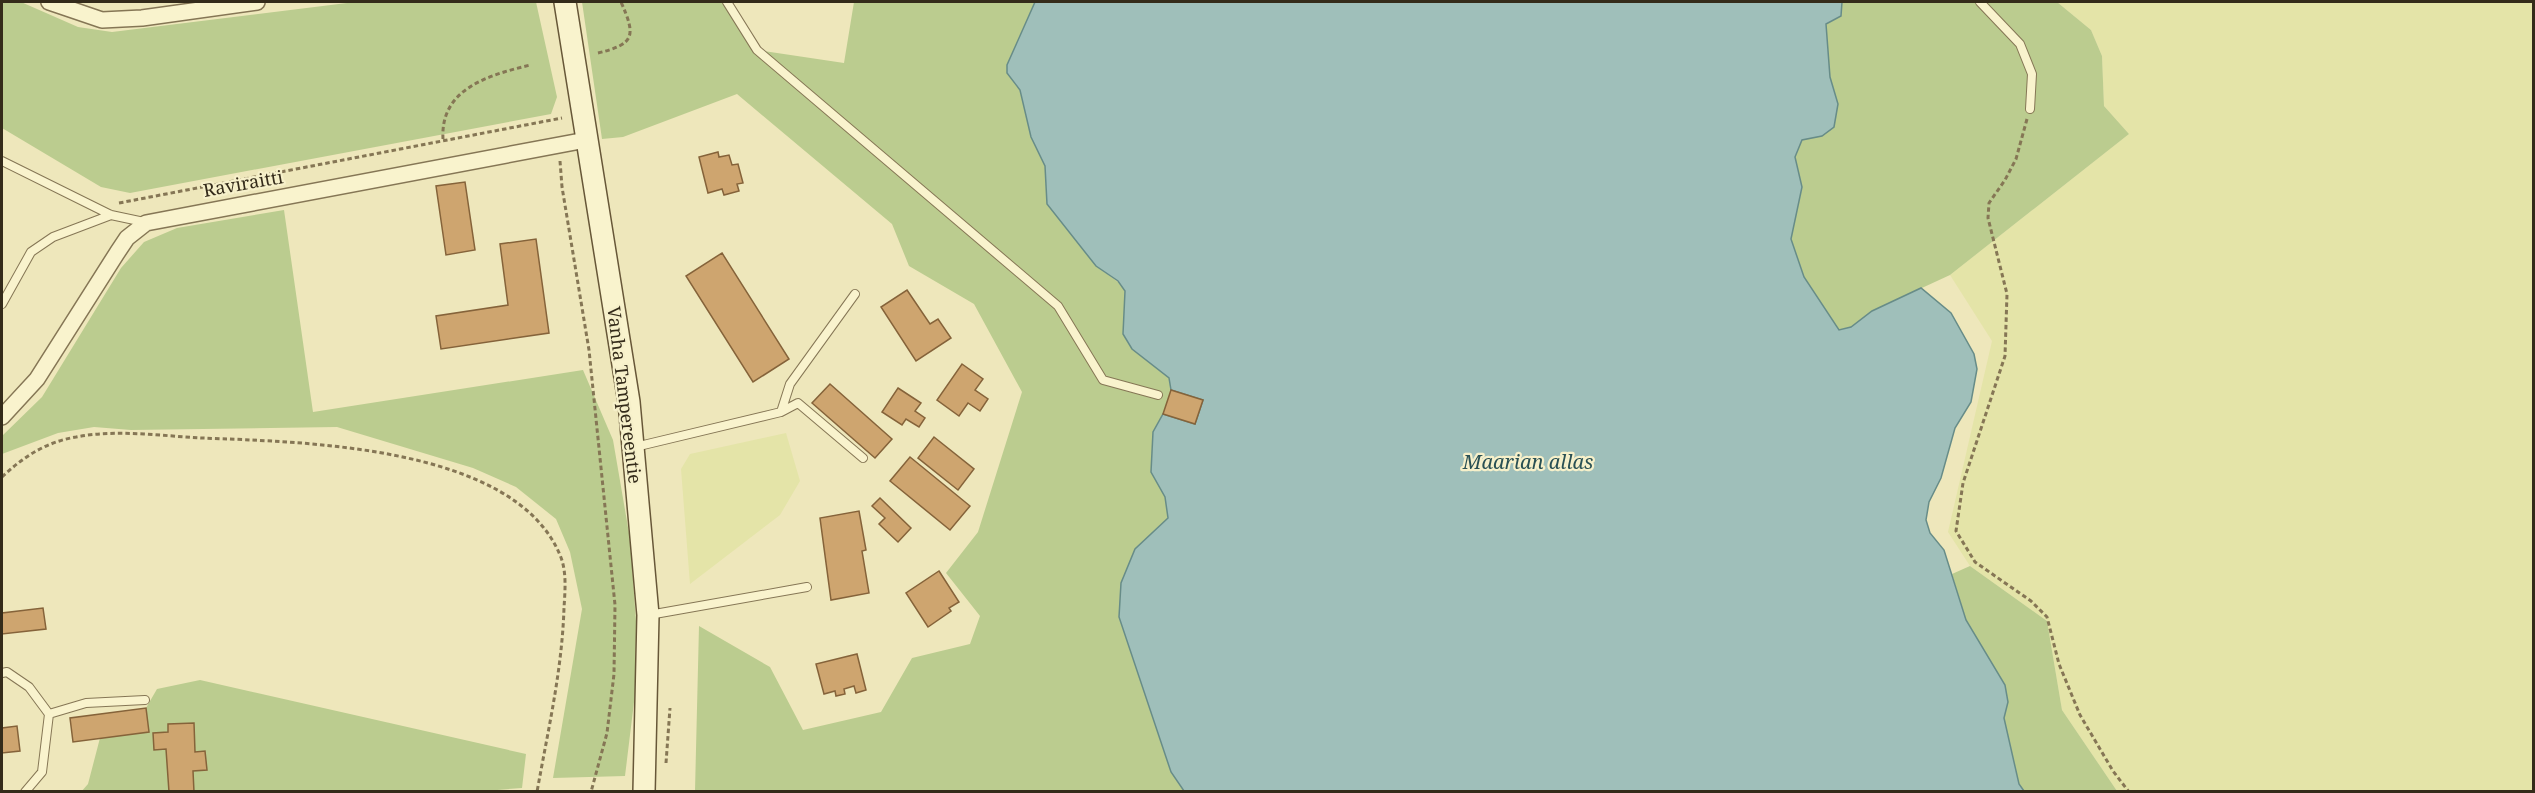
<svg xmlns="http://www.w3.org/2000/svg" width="2535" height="793" viewBox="0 0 2535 793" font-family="'Noto Serif',serif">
	<rect width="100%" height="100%" fill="#eee7bb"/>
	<path fill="#e4e4a8" d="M2057,2H2533V791H2117L2062,710L2047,621L1970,566L1948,532L1992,341L1950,275L2129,134L2104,106L2102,56L2091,30Z
		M786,433L800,481L780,515L690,584L681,469L690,454Z"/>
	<path fill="#bbcc8f" d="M2,2H21L78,27L112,32L355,2H536L557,97L551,114L130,193L101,187L2,128Z
		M582,2H727L757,50L844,63L854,2H1035L1007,65V73L1020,90L1031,137L1045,166L1047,204L1096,266L1118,282L1125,291L1123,334L1132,349L1169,378L1171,390L1163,414L1153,432L1151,472L1165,497L1168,518L1135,549L1119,617L1171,772L1184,791H695L699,626L770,667L803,730L881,712L912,658L970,644L980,616L946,573L978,532L1022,392L974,304L909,266L892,224L737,94L623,137L602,139Z
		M1842,2H2057L2091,30L2102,56L2104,106L2129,134L1950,275L1872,311L1851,327L1839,330L1804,277L1791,239L1802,187L1795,157L1802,139L1822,136L1838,104L1830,77L1826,24L1841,16Z
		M284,210L313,412L583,370L613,440L630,539L636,621L635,694L625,776L553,778L582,609L570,552L556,519L516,487L473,468L337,427L131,430L94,427L58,433L2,454V436L42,397L121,268L144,242L177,228Z
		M1970,566L2047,621L2062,710L2117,791H2024L2019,784L2004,718L2008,702L2005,685L1966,620L1952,574Z
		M200,680L526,754L522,788L472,792H81L88,784L100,738L149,732L146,708L157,689Z"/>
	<path fill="#9fbfba" stroke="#678c88" stroke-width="1.5" d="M1035,2H1842L1841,16L1826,24L1830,77L1838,104L1834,127L1822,136L1802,140L1795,157L1802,187L1791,239L1804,277L1839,330L1851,327L1872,311L1921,288L1951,313L1974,354L1977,369L1971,402L1955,428L1941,478L1929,502L1926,520L1930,533L1944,550L1966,620L2005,685L2008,702L2004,718L2019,784L2024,791H1184L1171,772L1119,617L1121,583L1135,549L1168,518L1165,497L1151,472L1153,432L1163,414L1195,424L1203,400L1171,390L1169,378L1132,349L1123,334L1125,291L1118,281L1096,266L1047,204L1045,166L1031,137L1020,90L1007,73V65Z"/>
	<path fill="#cea56f" stroke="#85633a" stroke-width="1.5" d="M718,152L719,157L729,155L732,165L738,164L743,183L737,184L739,191L724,195L722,189L708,193L699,157Z
		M465,182L475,250L446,255L436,186Z
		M536,239L549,333L441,349L436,316L508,305L500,244Z
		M722,253L789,359L753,382L686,276Z
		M907,290L930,324L938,319L951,338L916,361L881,307Z
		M962,364L983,379L975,390L988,399L980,411L968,403L959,416L937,400Z
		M830,384L892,439L875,458L812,403Z
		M898,388L921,403L915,411L925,418L919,427L906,419L902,425L882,412Z
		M1171,390L1203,400L1195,424L1163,414Z
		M934,437L974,469L958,490L918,458Z
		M910,457L970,506L950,530L890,481Z
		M880,498L911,528L898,542L879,524L885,518L872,506Z
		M859,511L866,550L862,551L869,593L831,600L820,518Z
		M939,571L959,602L949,608L951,611L928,627L906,593Z
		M43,608L46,629L2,634V613Z
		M857,654L866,690L856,693L854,686L844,689L845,694L836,696L835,691L824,694L816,664Z
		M146,708L149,732L73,742L70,718Z
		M194,723L195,752L205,751L207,770L193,771L194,792H169L166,749L154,750L153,733L168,732V724Z
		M17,726L20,751L2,753V728Z"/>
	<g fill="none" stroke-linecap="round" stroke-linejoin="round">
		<g stroke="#857655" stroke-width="10">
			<path id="service" d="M727,2L757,50L1058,306L1103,380L1158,395
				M1980,2L2020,44L2032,74L2030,109
				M2,161L111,215L144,222
				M2,304L31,252L53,237L111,215
				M781,412L798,403L863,458
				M635,447L781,412L790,384L855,294
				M649,615L807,587
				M2,673L7,672L29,687L49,714
				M25,792L42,772L49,714L86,703L145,700"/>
		</g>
		<g stroke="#857655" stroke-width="18">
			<path id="minor" d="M49,2L102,20L142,18L257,2
				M2,417L37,379L117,253L127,238L146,223L586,140"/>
		</g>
		<g stroke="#675738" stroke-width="24">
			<path id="secondary" d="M565,2L629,402L648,615L644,792"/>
		</g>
		<path stroke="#857655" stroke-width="3" stroke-dasharray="4.5 3" stroke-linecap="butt" d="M598,53C635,44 636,36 621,2
			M2027,119L2016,159L2005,180L1989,203L1988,218L2007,294L2005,356L1963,483L1956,531L1975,562L2031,601L2047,617L2059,664L2080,715L2113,771L2129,792
			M443,139C440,88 490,75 530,65
			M560,161L562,187L589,350L615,605L614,674L607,733L591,792
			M119,203L562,118
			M2,477C23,457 46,442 76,437C117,429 161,436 202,438C303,442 514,445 560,555C567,571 565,591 564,608C562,671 548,730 537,792
			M666,763L670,708
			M572,792H583"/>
		<use href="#service" stroke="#f9f3cd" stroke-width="8"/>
		<use href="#minor" stroke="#f9f3cd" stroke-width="15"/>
		<use href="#secondary" stroke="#f9f3cd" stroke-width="21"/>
	</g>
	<g text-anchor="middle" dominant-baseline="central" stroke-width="4.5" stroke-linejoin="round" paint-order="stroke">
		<g font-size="18" fill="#342b1a" stroke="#f6f0ca">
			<text transform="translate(243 183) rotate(-10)">Raviraitti</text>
			<text transform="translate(625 395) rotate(83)">Vanha Tampereentie</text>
		</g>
		<g font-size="20" font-style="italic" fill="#295054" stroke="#f6f0ca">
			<text x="1528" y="461">Maarian allas</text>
		</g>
	</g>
	<rect width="2535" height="793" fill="none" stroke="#342b1a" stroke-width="6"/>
</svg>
